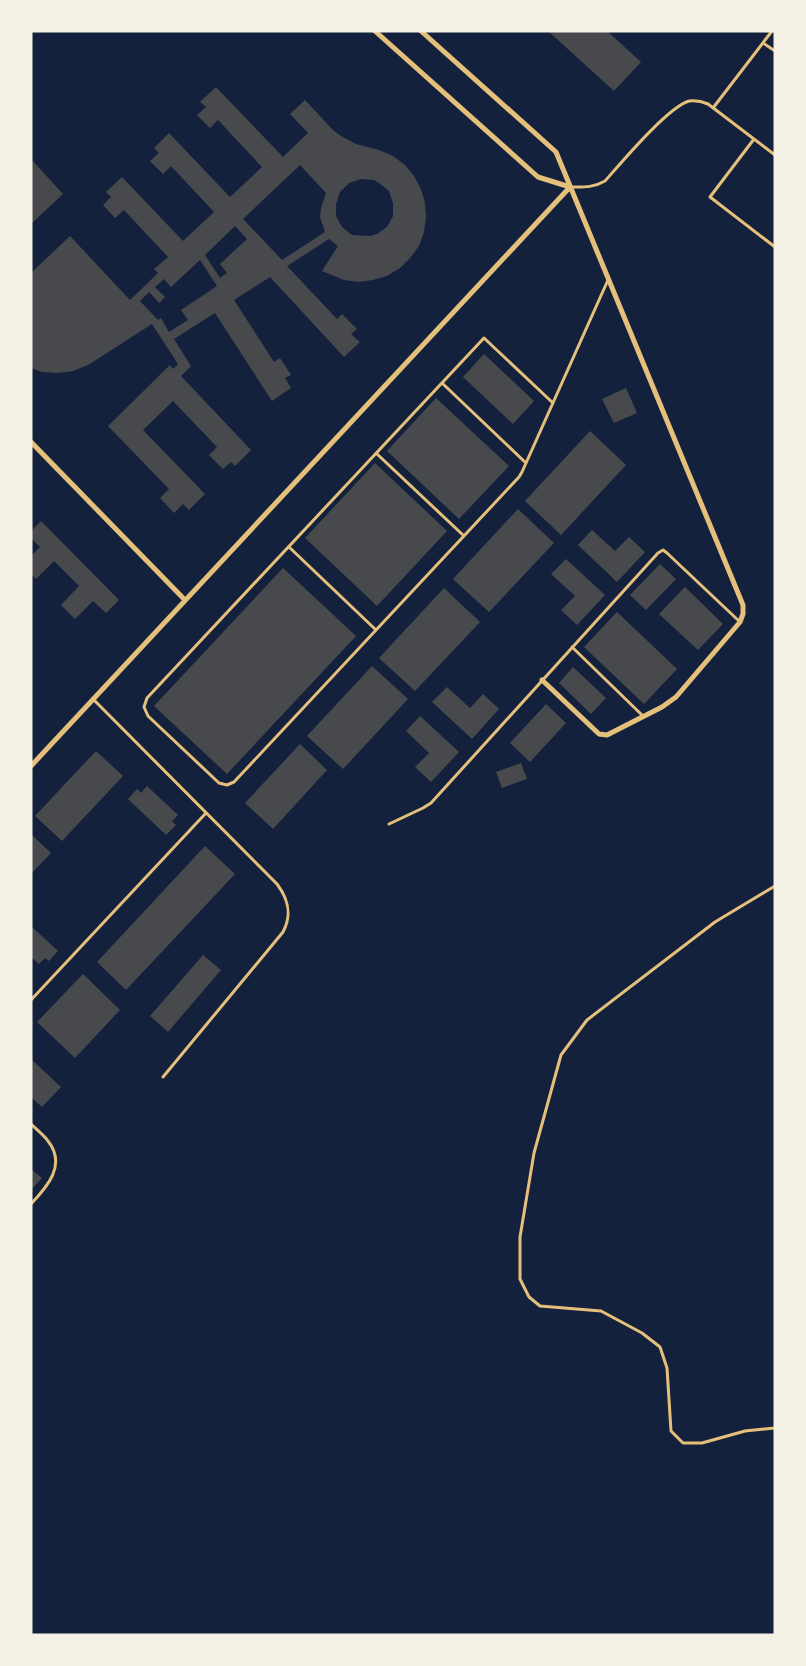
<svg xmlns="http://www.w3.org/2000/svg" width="806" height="1666" viewBox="0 0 806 1666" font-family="'Times New Roman',serif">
	<rect width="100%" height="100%" fill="#14213d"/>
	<path fill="#48494c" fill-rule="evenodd" d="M548,31H607L641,62L614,91Z
		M216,87L283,157L308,133L290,114L305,100L333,130L341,136L356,144L379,150L393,156L405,165L414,176L421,189L425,203L426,217L424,232L419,246L410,258L400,268L387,276L373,280L359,282L344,280L322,271L338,246L329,239L287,266L337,319L342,314L357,329L351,334L360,342L344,357L270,277L234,300L274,362L280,358L291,375L285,378L291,388L272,401L215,313L174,339L191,366L181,376L251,450L235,466L231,462L223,469L209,455L217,447L173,401L143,430L205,494L189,510L183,504L174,513L160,498L169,489L108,426L170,365L173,369L178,364L152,324L88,365L73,371L58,373L42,372L31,368V273L70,236L130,300L158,273L154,269L168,257L124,210L115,218L103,205L111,197L106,192L122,177L183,241L214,212L171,166L163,174L150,161L159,153L154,148L169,133L230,197L262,167L218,120L210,128L197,115L206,107L200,102ZM300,165L326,193L321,208L320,217L325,232L282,260L243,219ZM361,179L374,180L379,183L389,191L393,203V216L387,227L377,234L371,236L352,235L342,227L336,216V204L340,192L349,183ZM235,226L247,239L220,264L227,273L220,278L205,255ZM200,260L217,286L181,310L188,320L169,332L161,318L158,320L140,301L149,292L159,303L165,297L155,287L164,279L171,287Z
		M31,159L63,194L31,224Z
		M484,354L534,401L513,424L463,377Z
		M626,388L637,413L614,423L602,399Z
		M436,398L509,466L459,519L387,451Z
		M590,431L626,465L561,535L525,501Z
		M375,463L447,531L377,606L305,538Z
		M518,509L554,543L489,612L453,579Z
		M41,521L119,600L106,613L93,601L75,619L61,605L79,586L54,561L36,579L31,574V556L40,547L31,538V531Z
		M592,530L615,551L629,537L645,552L617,582L578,545Z
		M566,559L605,595L577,625L561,610L575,596L551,574Z
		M660,564L676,579L646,610L630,595Z
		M283,568L356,636L227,774L154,706Z
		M685,587L723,624L698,650L659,614Z
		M444,588L480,622L415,691L379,658Z
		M617,612L677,669L644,704L584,647Z
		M372,666L408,699L343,769L307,736Z
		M573,667L606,698L591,714L559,683Z
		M447,687L470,708L483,694L499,709L472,739L432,702Z
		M546,704L566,723L530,762L510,743Z
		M420,716L459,752L431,782L415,767L429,753L406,731Z
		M300,744L327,770L273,829L245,803Z
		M96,751L123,776L62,841L35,816Z
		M521,763L527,779L502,788L496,772Z
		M147,786L178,815L172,821L176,825L166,835L128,799L137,789L141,793Z
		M31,834L51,853L31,874Z
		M205,846L235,874L126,990L97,962Z
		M31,926L58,951L49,961L45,958L39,964L31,957Z
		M203,955L221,970L168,1032L150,1016Z
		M83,974L120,1010L75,1058L37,1022Z
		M31,1059L61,1087L42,1107L31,1097Z
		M31,1169L42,1178L31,1190Z"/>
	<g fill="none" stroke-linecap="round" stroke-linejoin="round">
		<path stroke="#e5c07b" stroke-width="3" d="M763,43L775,51
			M713,108L772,31
			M754,139L710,197L775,247
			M570,187C583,187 593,188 605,181C621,163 668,107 689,101C696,100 701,101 708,104L775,155
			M442,383L526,463
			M553,403L484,338L147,698L144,707L148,716L219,783L227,785L234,782L519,477L522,472L608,280
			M376,453L464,536
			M289,547L376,630
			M572,647L643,716
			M93,699L277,884C289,900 292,915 283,932L163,1077
			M389,824L423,808L431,803L658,553L663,550L667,553L740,622
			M775,886L715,922L587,1020L561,1055L534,1153L520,1237V1279L529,1297L540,1306L601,1311L642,1333L660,1347L667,1368L671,1431L683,1443H702L745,1431L775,1428
			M31,1000L206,813
			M31,1124C37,1130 44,1135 48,1141C67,1165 47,1187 31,1204"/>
		<path stroke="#e5c07b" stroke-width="5" d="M375,31L538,177L570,187
			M421,31L556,152L743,605V614L740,622L676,697L662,707L607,735L599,734L542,680
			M31,442L185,600
			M31,766L570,187"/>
	</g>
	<rect width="806" height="1666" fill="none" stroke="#f6f1e7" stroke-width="65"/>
</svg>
